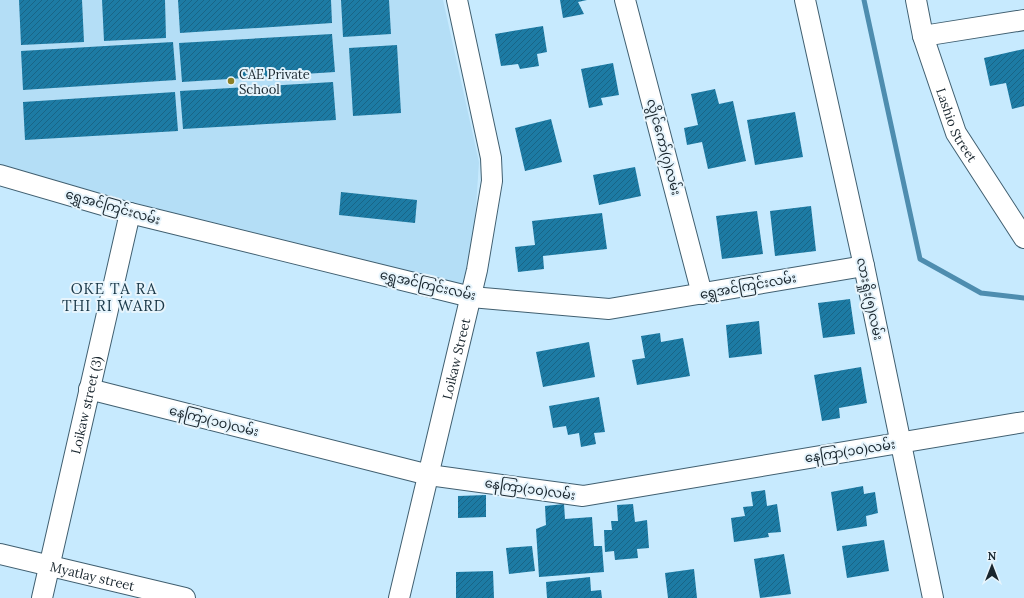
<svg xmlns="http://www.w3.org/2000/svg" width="1024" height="598" viewBox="0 0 1024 598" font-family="Lora,'Noto Sans Myanmar',serif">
	<defs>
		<pattern id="building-hatch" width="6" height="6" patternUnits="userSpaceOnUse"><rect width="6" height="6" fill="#1d7ba4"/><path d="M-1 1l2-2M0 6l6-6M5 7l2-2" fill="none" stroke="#196586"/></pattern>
	</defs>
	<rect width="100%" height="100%" fill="#c7eafe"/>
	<path fill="#b4def6" d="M0,0H443L479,162L470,296L0,165Z"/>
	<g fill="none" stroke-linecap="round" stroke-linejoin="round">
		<path stroke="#4e8daf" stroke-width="5" d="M864,0L920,259L981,293L1024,298"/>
	</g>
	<path fill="url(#building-hatch)" d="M19,0H82L84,42L21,45Z
		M102,0H165L166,38L104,41Z
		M178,0H331L332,23L180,33Z
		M341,0H389L391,34L343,37Z
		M560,0H587L578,2L584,14L563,18Z
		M543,26L547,52L537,54L539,66L520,69L518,64L501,66L495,34Z
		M332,34L335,72L182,82L179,43Z
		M173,42L176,80L23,90L21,51Z
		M397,45L401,113L353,116L349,48Z
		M1024,49V106L1012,109L1006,83L990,86L984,58Z
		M613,63L619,95L601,98L603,105L589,108L581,69Z
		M333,82L336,120L183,129L180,91Z
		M715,89L719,104L733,101L746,161L708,169L702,142L687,145L684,128L698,125L691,94Z
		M175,92L178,131L25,140L23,102Z
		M795,112L803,157L755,165L747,120Z
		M551,119L562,162L525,171L515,128Z
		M635,167L641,196L599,205L593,175Z
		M341,192L417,200L415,223L339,215Z
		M811,206L816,251L775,256L770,211Z
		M757,211L763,254L722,259L716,216Z
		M602,213L607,249L543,256L544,269L518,272L515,247L535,245L532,221Z
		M850,299L855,334L823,338L818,303Z
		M759,321L762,354L729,358L726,325Z
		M660,333L661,342L683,338L690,376L637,385L632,360L645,358L641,336Z
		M589,342L595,377L543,387L536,352Z
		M861,367L867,403L839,408L840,418L822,421L814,375Z
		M599,397L605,432L594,433L596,444L581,447L579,433L568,435L566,426L553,428L549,406Z
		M863,486L864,494L875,492L878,513L866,516L867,526L837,531L831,492Z
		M765,490L767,506L777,504L781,532L768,533L769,537L734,542L731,518L745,516L743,507L753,506L751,492Z
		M486,495V517L458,518V496Z
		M564,504L565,519L592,517L594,546H602L604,572L539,577L536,529L546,525L545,506Z
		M633,504L635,522L647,520L649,548L637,549L638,558L615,560L614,551L605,552L604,530H612L611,521H618L617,505Z
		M884,540L889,571L847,578L842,546Z
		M532,546L535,571L509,574L506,548Z
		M784,554L791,594L760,598L754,559Z
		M694,569L697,598H668L665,573Z
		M493,571L494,598H456V572Z
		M590,577L591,591L601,590L602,598H547L546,582Z"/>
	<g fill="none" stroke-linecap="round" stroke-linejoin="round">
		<g stroke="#405f70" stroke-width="22">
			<g id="street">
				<path d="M625,0L702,294"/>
				<path d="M805,0L864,266L933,598"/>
				<path id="s1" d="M916,0L923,36L956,133L1024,238"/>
				<path d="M923,36L1024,20"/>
				<path d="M0,175L130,213L471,297L609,309L864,266"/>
				<path d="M89,389L429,475L583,496L1024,422"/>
				<path id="s2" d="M0,554L185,598"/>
				<path id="s3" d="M42,598L130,213"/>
				<path id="s4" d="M399,598L477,270L492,181L491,158L457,0"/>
			</g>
		</g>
		<use href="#street" stroke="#fff" stroke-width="20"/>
	</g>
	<circle fill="#8b7f26" stroke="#e6f4fc" stroke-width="1.5" cx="231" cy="81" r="4"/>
	<g text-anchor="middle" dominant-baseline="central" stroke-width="4" stroke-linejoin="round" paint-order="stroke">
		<g font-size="13" fill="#19262e" stroke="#e6f4fc" text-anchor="start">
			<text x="239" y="74">CAE Private<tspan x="239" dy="15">School</tspan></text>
		</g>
		<g font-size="13" fill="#19262e" stroke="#e6f4fc">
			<text stroke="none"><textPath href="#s1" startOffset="132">Lashio Street</textPath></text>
			<text transform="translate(664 147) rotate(75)">လွိုင်ကော်(၇)လမ်း</text>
			<text transform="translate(113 207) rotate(16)">ရွှေအင်ကြင်းလမ်း</text>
			<text transform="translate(428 285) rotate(13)">ရွှေအင်ကြင်းလမ်း</text>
			<text transform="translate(748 286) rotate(-10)">ရွှေအင်ကြင်းလမ်း</text>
			<text transform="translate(870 299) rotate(78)">လားရှိုး(၅)လမ်း</text>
			<text stroke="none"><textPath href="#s4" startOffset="246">Loikaw Street</textPath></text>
			<text stroke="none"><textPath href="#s3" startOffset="198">Loikaw street (3)</textPath></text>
			<text transform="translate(214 421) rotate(14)">နေကြာ(၁၀)လမ်း</text>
			<text transform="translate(850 451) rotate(-9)">နေကြာ(၁၀)လမ်း</text>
			<text transform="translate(530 489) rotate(8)">နေကြာ(၁၀)လမ်း</text>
			<text stroke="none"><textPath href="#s2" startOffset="95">Myatlay street</textPath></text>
		</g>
		<g font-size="15" letter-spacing="1" fill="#183646" stroke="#e6f4fc">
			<text x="114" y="288">OKE TA RA<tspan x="114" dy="17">THI RI WARD</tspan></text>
		</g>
	</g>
	<g transform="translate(992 566)" stroke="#e6f4fc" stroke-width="3" paint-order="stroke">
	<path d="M0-3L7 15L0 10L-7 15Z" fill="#19262e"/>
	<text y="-6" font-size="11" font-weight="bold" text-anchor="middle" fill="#19262e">N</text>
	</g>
</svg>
